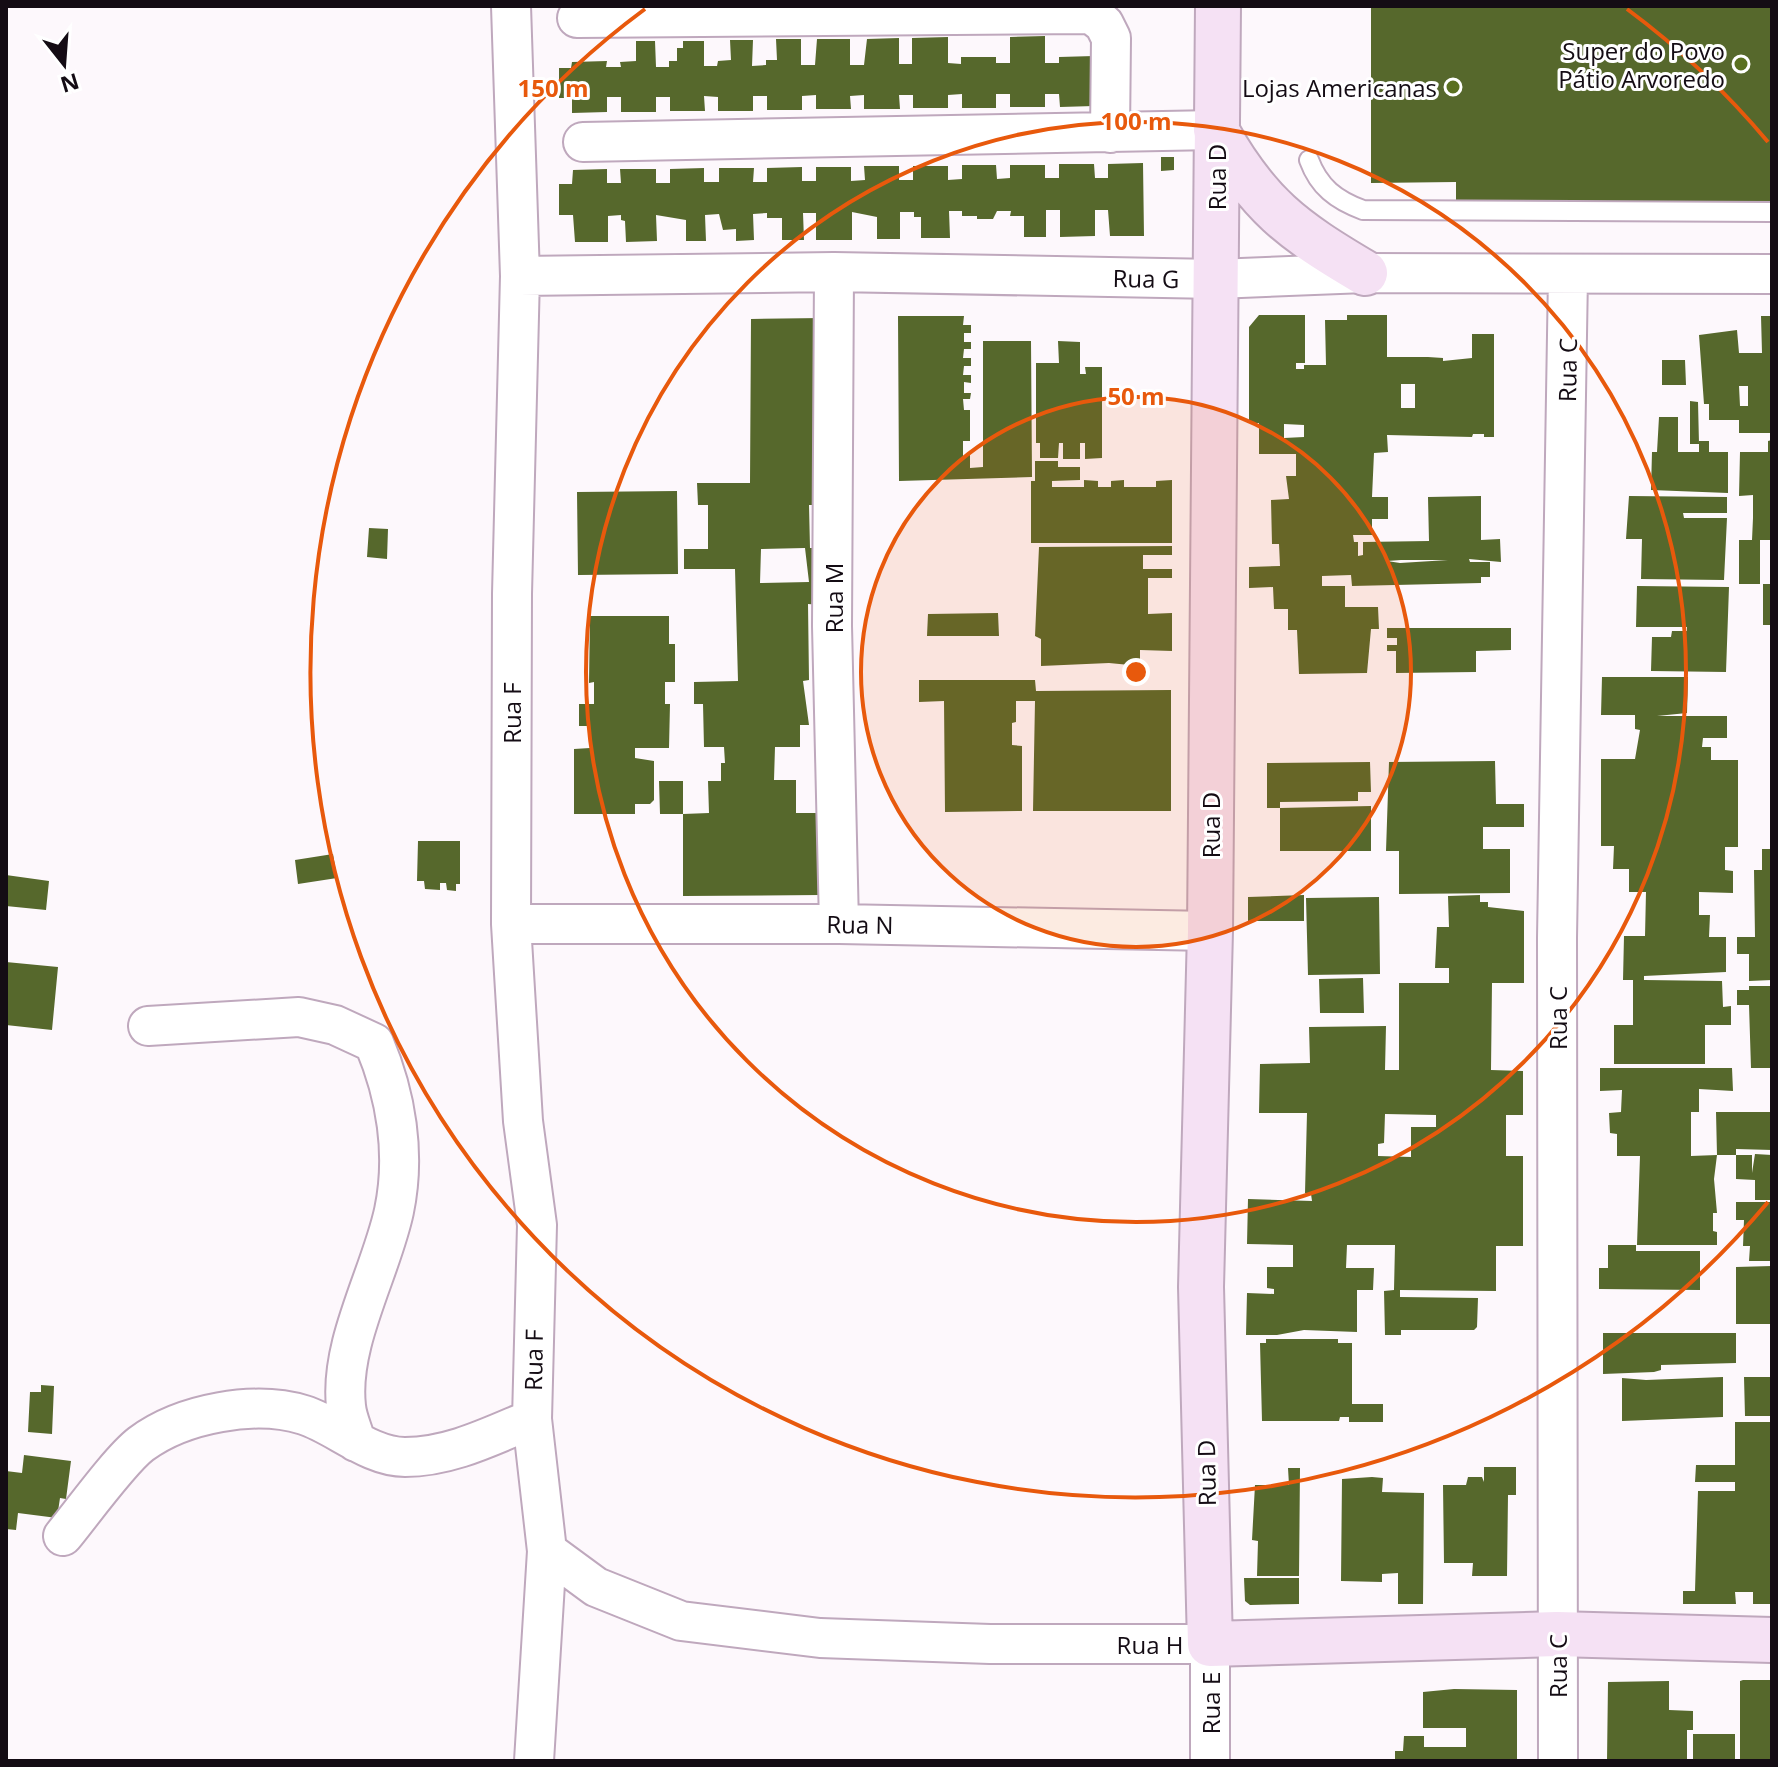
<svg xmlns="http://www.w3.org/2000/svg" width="1778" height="1767" viewBox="0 0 1778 1767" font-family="'Open Sans',sans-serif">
	<rect width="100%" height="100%" fill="#fdf8fc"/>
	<path fill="#56682c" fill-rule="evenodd" d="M1371,6H1772V205H1456V182L1371,183Z
		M1045,36V63H1059V57L1094,56V106L1060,107L1059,94H1045V107H1010V94H996V108H962V94L948,95V108H913V95H899L900,109H864V95L850,96L851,109H816V95L802,96V110H767V96H753V111H718V97L704,96L705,111H670V97H656V112H621V97H607V112L572,113V98H559V68H571L572,62L607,61L606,67H621L620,62L636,61V41H655L656,67H669V61H677V48H683V41H704V66H717L718,61L731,60L730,40H753L752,66L766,65V60H777L776,39H801V65H815L817,39H850V65H864L867,39L899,38V64H912V38L948,37V63L961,64V57H996V63H1010V37Z
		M1161,157H1174V170L1161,171Z
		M1143,163L1144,236H1110L1108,210H1095V236L1060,237V210H1046V237H1024V216H1010L1011,211H997L993,219H977V216H962V211H949L950,238H921V217H914V212H900V239H877V217L852,212V240H816V213H803L804,240H782V218H767V213L753,214L754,240L736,241V229L723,230L719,214L705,215L706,241H686V220L656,215L657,241L626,242L625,221L621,220V215L608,216V242H575L573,215H559V184H572L573,170L607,169V183H621L620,169H656V183H670V169L704,168V182H719V168H754L753,182H767V168L802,167V181H816V167H851V181L865,180L864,166H899V180H913V166H948V180L962,179V165H996L997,179L1010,178V165H1045V178H1059V164H1094L1095,178H1108V164Z
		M1259,315H1305V363H1296V369H1304V365H1326L1325,320H1347V315H1387V357H1428L1443,358V361L1472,358V334H1494V437H1484V434H1473L1472,437L1387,435L1388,452L1374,453L1372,497H1388V519H1372V535H1353L1354,542H1358V556L1363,555V542L1429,541L1428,497L1481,496V540L1500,539L1501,562L1469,559L1470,562H1490V577H1481V583L1352,586L1351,575L1322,576V586H1345V607H1378L1379,629H1371L1367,673L1299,674L1297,630H1288V609H1274L1273,587L1249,588V567L1280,566L1279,544H1272L1271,500L1289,499L1286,476H1296V454H1259V423H1249V327ZM1401,384H1415V408H1401ZM1284,424L1304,425V437L1284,438ZM1448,560L1400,563L1387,561L1401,560Z
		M898,316H964L963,325H971V333H964V342H971V349H964L963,358H971V366H964L963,375H971V383L964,382V393H971L970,399H963L964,410H970V441H963V456L970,455V468L983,467V341H1031L1032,477L899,481Z
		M1761,316H1772V433H1739V420H1709V404H1704L1699,335L1737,330L1739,353H1762ZM1739,386H1748V406H1740Z
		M823,318L821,505H809L810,548H821V605L808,604L809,680L803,681L809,725H800V747H775L774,780H796V813H820V895L683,896V814L709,813L708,781H721V763H725L724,747H704L703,704H694V682L738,681L735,569H684V549H708V505H698L697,483H750L751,319ZM805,548L809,582L760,583L761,549Z
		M1058,341L1080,342V374H1086L1085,367H1102V458L1085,459V443H1080V459H1063V443H1059L1058,458H1040V443H1036V363H1059Z
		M1662,360H1685L1686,385H1662Z
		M1690,401L1698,402L1699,444H1690Z
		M1659,417H1678V452H1699V441H1709V452H1728V493L1651,490L1652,452H1657Z
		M1772,440V540H1760V584H1739V540H1752L1753,518V495L1739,496L1740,452H1768V441Z
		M1035,461H1058V467H1080V480L1052,481V487H1084V480L1098,481V487H1111V481L1124,480V487H1156V481L1172,480V543H1031V481H1035Z
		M677,491L678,574L578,575L577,492Z
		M1629,496L1727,497V513H1683L1684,518H1727L1724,580L1641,579L1642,539H1626Z
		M369,528L388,529L387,559L367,557Z
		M1172,546V555H1143V569H1172V578H1148V614L1172,613V651L1140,650V666L1109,663L1041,666V639L1035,636L1039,547Z
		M1763,584H1772V625H1763Z
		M1637,586L1729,587L1726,672L1651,671L1652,637H1671L1672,631H1687V627H1636Z
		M998,613L999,636H927L928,614Z
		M590,616H669V644H675V682H665V704H670L669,748H635V758L654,761V800L650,804H635V814H574V749L590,748V726H579V704H594V682L589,683Z
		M1387,628H1511V650L1476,651V672L1396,673V651H1387V645H1397V638H1387Z
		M1602,677H1688L1687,713L1657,716H1727V738H1703L1702,747H1711V760H1738V847H1725V870L1733,871V893L1699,892V915H1710L1709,937H1726V972L1644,976V980L1722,981L1723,1007L1731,1006V1025H1705V1064H1614V1025H1633V980H1623L1624,936H1645L1646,892H1629V869H1613L1614,846H1601V759H1635L1640,730L1635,729V715H1601Z
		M919,680H1035L1036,691L1171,690V811H1033L1035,701H1016V722L1012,723V745L1022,746V811L945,812L944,701L919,702Z
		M1495,761L1496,804H1524V827H1483V849H1510V893L1399,894V851H1386L1389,762Z
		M1370,762L1371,792H1358V801L1280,802V808L1371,806V851H1280V808H1267V763Z
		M659,781H683V814H660Z
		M418,841H460V884H456V891L447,890L446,883H440V890L425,889L424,881H417Z
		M1762,849H1772V980L1749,981V954H1737V937H1755L1754,870H1762Z
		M333,854L337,878L298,884L295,860Z
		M6,875L49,881L46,910L6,906Z
		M1304,895V921H1248V897Z
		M1480,895V902H1488V907L1524,911V983H1492L1491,1070L1523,1071V1115H1506V1156H1523V1246H1496V1291L1400,1290V1297L1478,1298L1477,1327L1474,1330H1401V1335H1385L1384,1291L1394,1290L1395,1245H1347L1346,1268H1374L1373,1290H1357V1332L1304,1330L1277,1335H1246L1247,1293L1274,1294V1289L1267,1288V1267H1293V1245L1247,1244L1248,1199L1312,1201L1311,1194L1305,1193L1307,1113H1259L1260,1064L1310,1063L1309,1027L1386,1026L1385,1070H1399V983H1449V968H1435L1437,927H1449L1448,896ZM1385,1114L1436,1115V1127H1411V1157L1378,1156V1144L1384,1143Z
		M1379,897L1380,974L1308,975L1306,898Z
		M6,962L58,967L52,1030L6,1025Z
		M1363,978L1364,1013H1320L1319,979Z
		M1749,986H1772V1068H1751L1749,1005H1737V990H1749Z
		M1600,1068H1732L1733,1091L1699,1089V1112H1691V1156L1717,1155L1716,1112H1772V1150L1736,1149V1155H1717L1714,1179L1717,1213H1713V1231L1717,1232V1245H1637L1640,1156H1617V1134L1610,1133L1609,1113L1621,1112L1622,1090L1600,1091Z
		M1755,1154L1772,1155V1200H1755V1180L1736,1179V1155H1752V1173Z
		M1736,1202H1772V1261H1749L1750,1246H1743L1744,1220H1736Z
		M1608,1245H1636V1251H1700V1290L1599,1289V1268H1608Z
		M1772,1266V1324H1736V1267Z
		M1603,1333H1736V1363L1661,1365V1370L1654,1372L1603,1374Z
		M1266,1339H1338V1343H1352V1404H1383V1422H1349V1417H1340L1339,1421H1262L1260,1343H1266Z
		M1723,1377V1417L1622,1421V1378L1646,1380Z
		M1744,1377H1772V1416H1745Z
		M41,1385L54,1386L52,1434L28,1432L30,1392H41Z
		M1735,1422H1772V1604H1753V1592H1735L1736,1604H1683V1591H1695L1698,1491H1735V1482H1695L1696,1465H1735Z
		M24,1455L71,1461L66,1499L60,1498L57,1518L18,1513L16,1530L6,1529V1471L22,1473Z
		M1484,1467H1516V1495H1508L1507,1576H1472L1473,1563H1444L1443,1485H1466L1468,1477H1482L1484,1482Z
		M1288,1468H1300L1299,1576H1257L1258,1541L1252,1540L1255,1485H1289Z
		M1372,1477L1383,1478L1382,1492L1424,1493L1423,1604H1398V1573L1382,1574V1582L1341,1581L1342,1479Z
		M1244,1578H1299V1604L1250,1605L1245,1601Z
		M1743,1680H1772V1761H1740V1681Z
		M1669,1681V1710L1693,1711V1730H1687V1761H1607L1608,1682Z
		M1454,1689L1517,1690V1761H1395V1751H1403L1404,1736H1424V1747H1466V1728H1423V1692Z
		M1693,1734H1735V1761H1693Z"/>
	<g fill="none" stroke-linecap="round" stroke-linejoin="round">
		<g stroke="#bfa8bd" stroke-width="22">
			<path id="lane" d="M1309,160C1319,187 1336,200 1363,210L1772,212"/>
		</g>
		<g stroke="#bfa8bd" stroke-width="42">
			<path id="street" d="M511,6L520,276L512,594L511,924L523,1121L537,1225L532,1419L547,1551L534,1761
				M577,18L1091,14L1104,24L1111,38L1110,133
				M583,142L1216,130
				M834,272L832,626L839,924
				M520,276L834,272L1216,279L1365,273L1772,274
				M511,924H839L1210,931
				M148,1026L299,1017L335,1025L374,1043C396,1095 406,1154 394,1211C381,1272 339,1343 346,1406C347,1418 353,1430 356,1442
				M63,1536C82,1513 120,1460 141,1444C183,1413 255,1400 304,1415C336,1425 369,1457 405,1457C450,1457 491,1436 532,1419
				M547,1551L596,1587L681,1621L820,1638L990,1644H1210V1761
				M1558,1761L1557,938L1568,275"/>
		</g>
		<g stroke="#bfa8bd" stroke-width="48">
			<path id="secondary" d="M1218,6L1210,931L1201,1287L1210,1644L1557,1634L1772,1640
				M1216,130C1258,205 1292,230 1365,273"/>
		</g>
		<use href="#lane" stroke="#fff" stroke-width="18"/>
		<use href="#street" stroke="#fff" stroke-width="38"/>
		<use href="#secondary" stroke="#f5e1f4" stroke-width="44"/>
	</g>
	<circle cx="1136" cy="672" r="275" fill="#e8590c" fill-opacity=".12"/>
	<g fill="none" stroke="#e8590c" stroke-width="4">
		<circle cx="1136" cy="672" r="275"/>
		<circle cx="1136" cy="672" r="550"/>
		<path d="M1768 1202A825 825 0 1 1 645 9M1627 9A825 825 0 0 1 1768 142"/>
	</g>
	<g fill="#5a7020" stroke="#fff" stroke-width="3">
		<circle cx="1741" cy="64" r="8"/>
		<circle cx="1453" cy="87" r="8"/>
	</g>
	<g text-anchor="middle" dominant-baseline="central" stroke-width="6" stroke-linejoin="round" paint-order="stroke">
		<g font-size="24" fill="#140c14" stroke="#fff" text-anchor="end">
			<text x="1725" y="50">Super do Povo<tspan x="1725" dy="28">Pátio Arvoredo</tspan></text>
			<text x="1437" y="87">Lojas Americanas</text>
		</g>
		<g font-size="24" fill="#140c14" stroke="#fff">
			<text transform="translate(1216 177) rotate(-90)">Rua D</text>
			<text transform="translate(1146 278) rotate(1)">Rua G</text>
			<text transform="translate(1567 370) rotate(-89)">Rua C</text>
			<text transform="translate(833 598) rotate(-90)">Rua M</text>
			<text transform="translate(511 713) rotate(-90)">Rua F</text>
			<text transform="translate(1210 825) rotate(-90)">Rua D</text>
			<text transform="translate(860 924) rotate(1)">Rua N</text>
			<text transform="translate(1557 1018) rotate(-90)">Rua C</text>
			<text transform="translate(533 1360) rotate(-89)">Rua F</text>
			<text transform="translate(1206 1473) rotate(-91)">Rua D</text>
			<text x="1150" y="1644">Rua H</text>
			<text transform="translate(1557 1666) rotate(-90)">Rua C</text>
			<text transform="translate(1210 1703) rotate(-90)">Rua E</text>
		</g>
	</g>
	<circle cx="1136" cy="672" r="12" fill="#e8590c" stroke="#fff" stroke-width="4"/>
	<g font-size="24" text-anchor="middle" font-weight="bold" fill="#e8590c" stroke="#fff" stroke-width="6" stroke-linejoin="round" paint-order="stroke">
		<text x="553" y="97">150 m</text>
		<text x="1136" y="130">100 m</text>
		<text x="1136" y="405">50 m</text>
	</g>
	<rect width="1778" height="1767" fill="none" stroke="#140c14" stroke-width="16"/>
	<g transform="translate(64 64) rotate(163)" stroke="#ffffff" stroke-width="6" paint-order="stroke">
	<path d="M0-6L14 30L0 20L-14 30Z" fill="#140c14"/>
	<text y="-12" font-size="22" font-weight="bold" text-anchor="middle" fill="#140c14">N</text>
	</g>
</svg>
